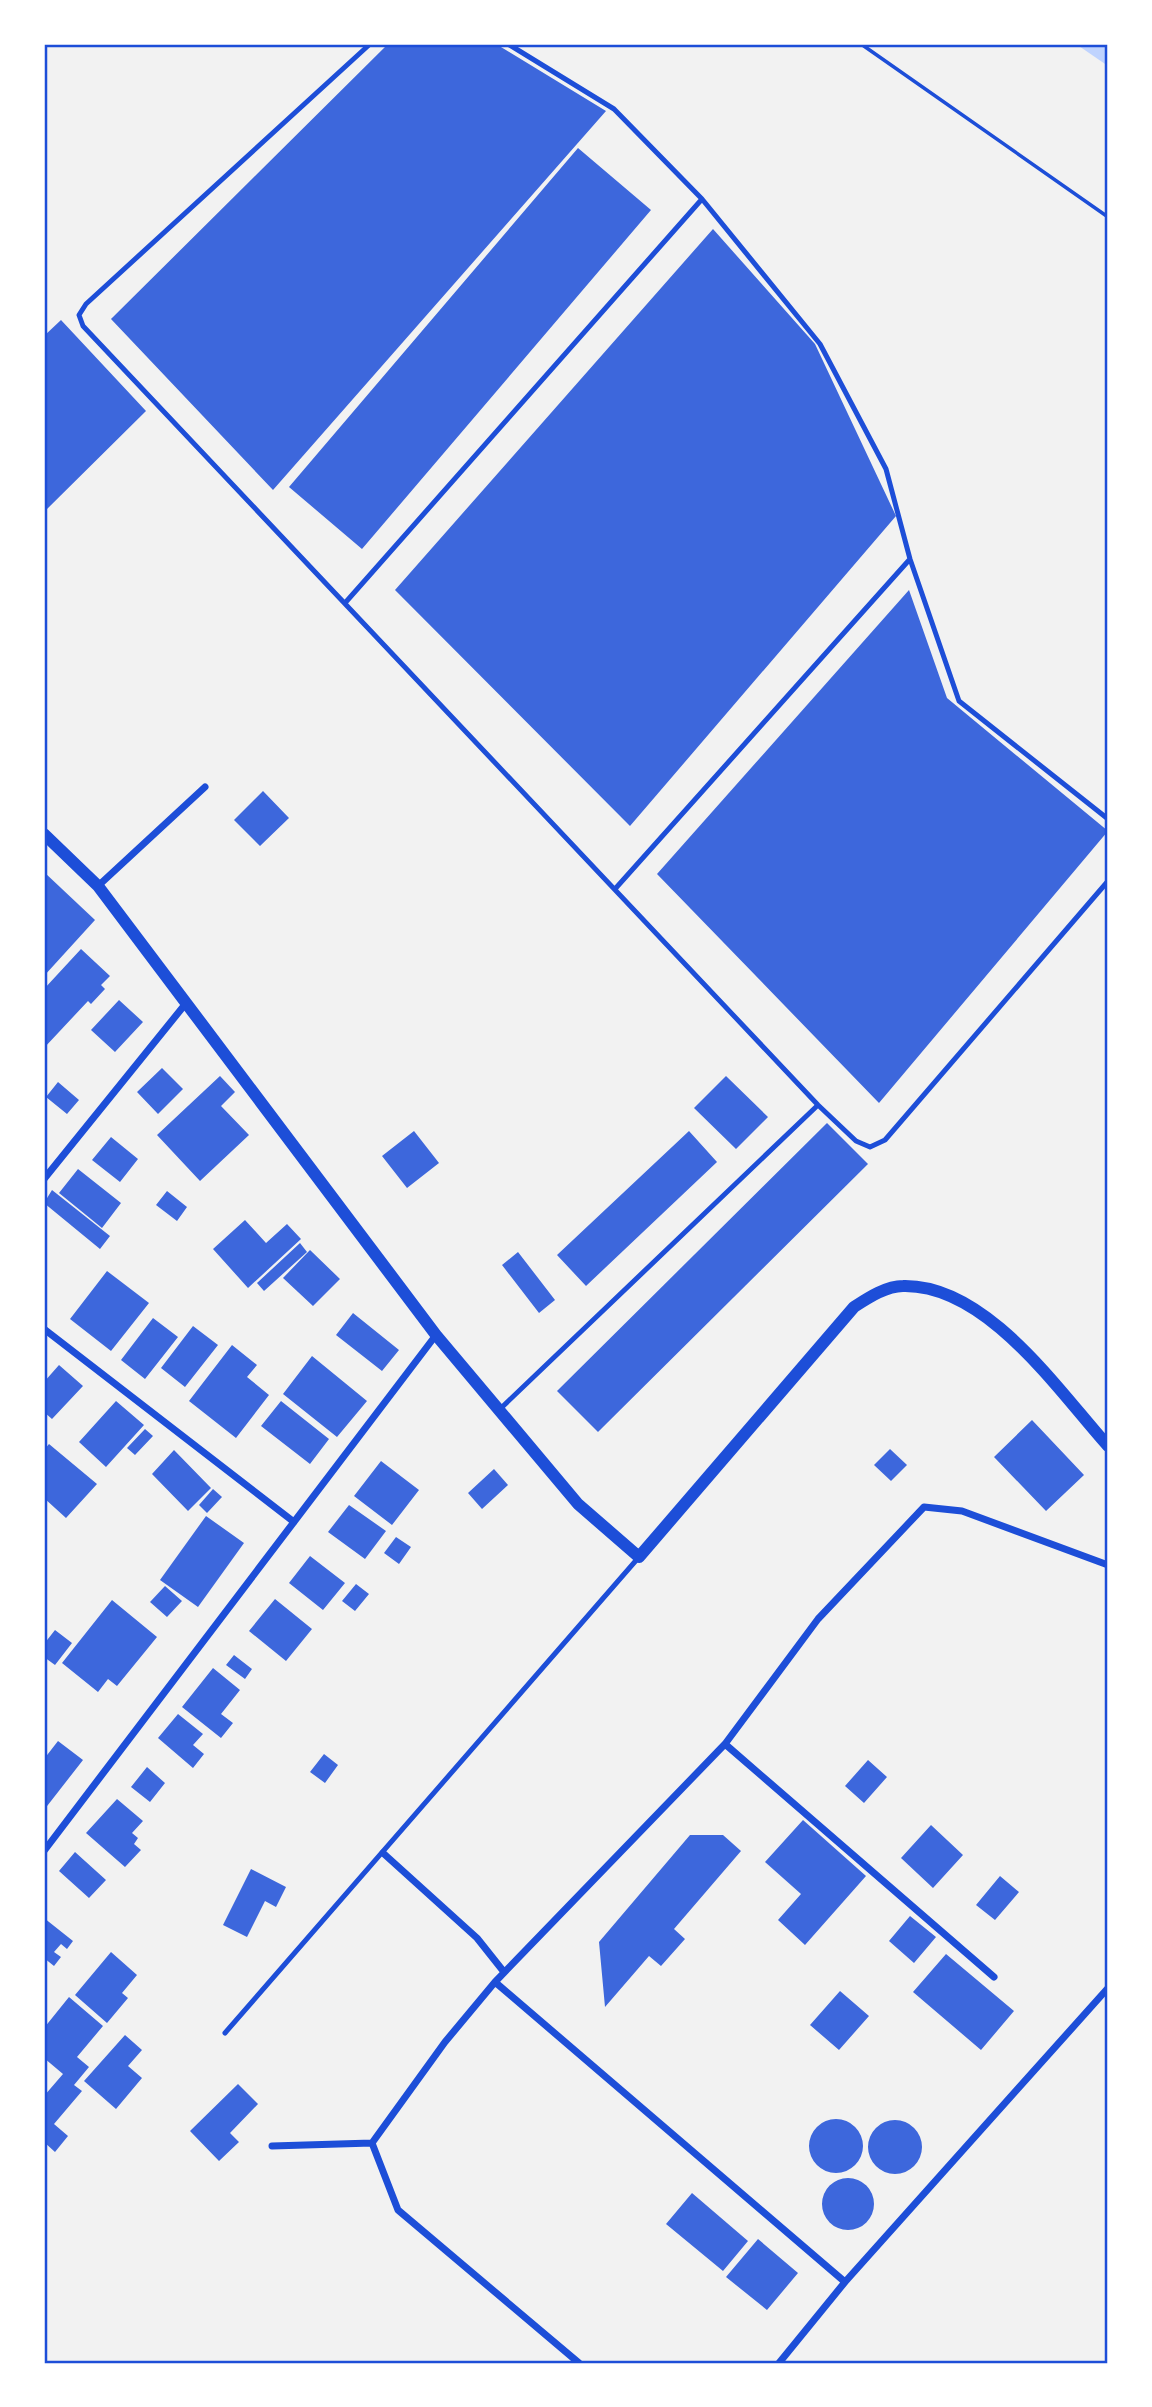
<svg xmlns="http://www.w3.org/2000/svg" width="1152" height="2407" viewBox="0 0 1152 2407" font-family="Arial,sans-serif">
	<rect width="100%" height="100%" fill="#f2f2f2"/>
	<path fill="#bfd3fe" d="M1076,44H1108V66Z"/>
	<path fill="#3d67dc" d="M388,44H496L606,111L273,490L111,319Z
		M578,148L651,210L362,549L289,487Z
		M713,229L815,344L896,516L630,826L395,590Z
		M61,320L146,411L44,512V336Z
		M909,590L947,698L1108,831L879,1103L657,874Z
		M263,791L289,818L260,846L234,820Z
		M44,872L95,920L44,976Z
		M81,949L110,976L101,985L105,989L91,1004L88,1001L44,1048V989Z
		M119,1000L143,1022L115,1052L91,1030Z
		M162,1068L183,1089L158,1114L137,1092Z
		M220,1076L235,1092L221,1106L249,1135L200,1181L157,1135Z
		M726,1076L768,1117L736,1149L694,1108Z
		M58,1082L79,1100L67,1114L46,1097Z
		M827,1123L868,1164L598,1432L557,1391Z
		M414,1131L439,1163L407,1188L382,1156Z
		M689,1131L717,1162L586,1286L557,1255Z
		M111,1137L138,1159L120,1182L92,1160Z
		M78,1169L121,1203L102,1228L59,1193Z
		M52,1190L110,1236L100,1249L44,1203Z
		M167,1191L187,1207L177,1221L156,1205Z
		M245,1220L266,1243L287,1224L301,1239L248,1288L213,1249Z
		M300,1243L307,1252L264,1291L257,1283Z
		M310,1250L340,1279L313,1306L283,1278Z
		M518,1252L555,1300L539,1313L502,1265Z
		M107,1271L149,1303L111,1351L70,1319Z
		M353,1313L399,1350L382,1371L336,1335Z
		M153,1318L178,1337L145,1379L121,1360Z
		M193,1326L218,1345L185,1387L161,1368Z
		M232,1345L257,1365L247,1377L269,1395L236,1438L189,1401Z
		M312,1356L367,1401L337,1437L283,1394Z
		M59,1365L83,1386L52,1419L44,1412V1382Z
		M116,1401L144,1425L106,1467L79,1442Z
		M281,1401L329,1439L310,1464L261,1426Z
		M1032,1420L1084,1475L1046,1511L994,1457Z
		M145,1429L153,1436L135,1455L127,1448Z
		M49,1444L97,1484L66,1518L44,1498V1450Z
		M890,1449L907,1465L891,1481L874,1465Z
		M174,1450L211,1488L188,1511L152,1474Z
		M381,1461L419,1490L392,1525L354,1496Z
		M494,1469L508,1485L482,1509L468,1493Z
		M213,1489L222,1497L207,1513L199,1505Z
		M349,1505L386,1531L365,1559L328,1532Z
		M206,1516L244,1543L198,1607L160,1580Z
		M396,1537L411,1547L399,1564L384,1553Z
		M310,1556L345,1583L323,1610L289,1583Z
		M356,1584L369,1594L355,1611L342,1601Z
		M165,1586L182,1601L167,1617L150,1602Z
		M275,1599L312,1629L286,1661L249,1631Z
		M112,1600L157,1637L117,1686L108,1679L98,1692L62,1663Z
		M55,1630L72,1643L55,1665L44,1657V1644Z
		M234,1655L252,1669L245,1679L226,1665Z
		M213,1668L240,1690L221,1714L233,1723L221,1738L182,1707Z
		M178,1714L203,1734L193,1745L204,1754L193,1768L158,1738Z
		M58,1741L83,1760L44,1810V1759Z
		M324,1754L338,1765L325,1783L310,1772Z
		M868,1760L887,1777L864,1803L845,1786Z
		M147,1767L165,1783L150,1802L131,1787Z
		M117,1799L143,1821L132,1833L138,1838L134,1844L141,1850L125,1867L86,1833Z
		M803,1820L866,1876L805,1945L778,1920L801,1894L765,1862Z
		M931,1825L963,1855L933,1888L901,1858Z
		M690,1835H723L741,1851L674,1929L685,1939L661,1966L649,1956L605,2007L599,1942Z
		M75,1852L106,1880L89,1898L59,1871Z
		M251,1869L286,1887L276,1907L265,1901L247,1937L223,1925Z
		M1000,1876L1019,1892L995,1920L976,1905Z
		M910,1916L936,1937L914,1963L889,1941Z
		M44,1918L73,1941L67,1949L61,1944L54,1952L61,1957L54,1966L44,1958Z
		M111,1952L137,1975L122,1993L128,1998L107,2023L75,1995Z
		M946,1954L1014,2011L981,2050L913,1992Z
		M840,1991L869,2016L839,2050L810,2025Z
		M69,1997L103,2026L77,2057L89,2067L74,2085L82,2091L54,2124L68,2136L55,2152L44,2142V2096L63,2074L44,2058V2028Z
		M125,2035L142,2050L128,2066L142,2078L116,2109L84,2081Z
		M238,2084L258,2104L230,2133L239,2142L219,2161L190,2131Z
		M809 2146a27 27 0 1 1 54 0a27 27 0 1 1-54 0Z
		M868 2147a27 27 0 1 1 54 0a27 27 0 1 1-54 0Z
		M822 2204a26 26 0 1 1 52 0a26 26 0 1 1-52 0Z
		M692,2193L748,2241L723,2271L666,2224Z
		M758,2239L798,2273L767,2310L726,2277Z"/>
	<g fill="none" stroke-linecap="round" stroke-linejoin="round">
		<path stroke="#1d4ed8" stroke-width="3.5" d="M861,44L1108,217"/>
		<path stroke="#1d4ed8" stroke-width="5" d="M370,44L86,304L79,315L83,326L818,1105L856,1141L870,1147L885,1140L1108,881
			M508,44L614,109L702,199L820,344L886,469L910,559L959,701L1108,819
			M345,603L702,199
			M615,889L910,559
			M499,1410L818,1105
			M225,2033L639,1557"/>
		<path stroke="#1d4ed8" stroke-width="7" d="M98,886L205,787
			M44,1179L187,1002
			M44,1329L294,1522
			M725,1744L994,1977
			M44,1851L436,1335
			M383,1853L477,1938L504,1972
			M495,1982L845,2282
			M372,2143L398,2210L579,2363
			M272,2146L372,2143L445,2042L495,1982L725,1744L818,1619L924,1507L962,1511L1108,1565
			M779,2363L845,2282L1108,1988"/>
		<path stroke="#1d4ed8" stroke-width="12" d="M44,834L98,886L436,1335L578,1504L639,1557L854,1307C868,1298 886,1286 903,1286C986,1284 1057,1389 1108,1446"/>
	</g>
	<rect width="1152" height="2407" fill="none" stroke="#ffffff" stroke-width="91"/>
	<rect x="46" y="46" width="1060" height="2316" fill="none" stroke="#1d4ed8" stroke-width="2.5"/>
</svg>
